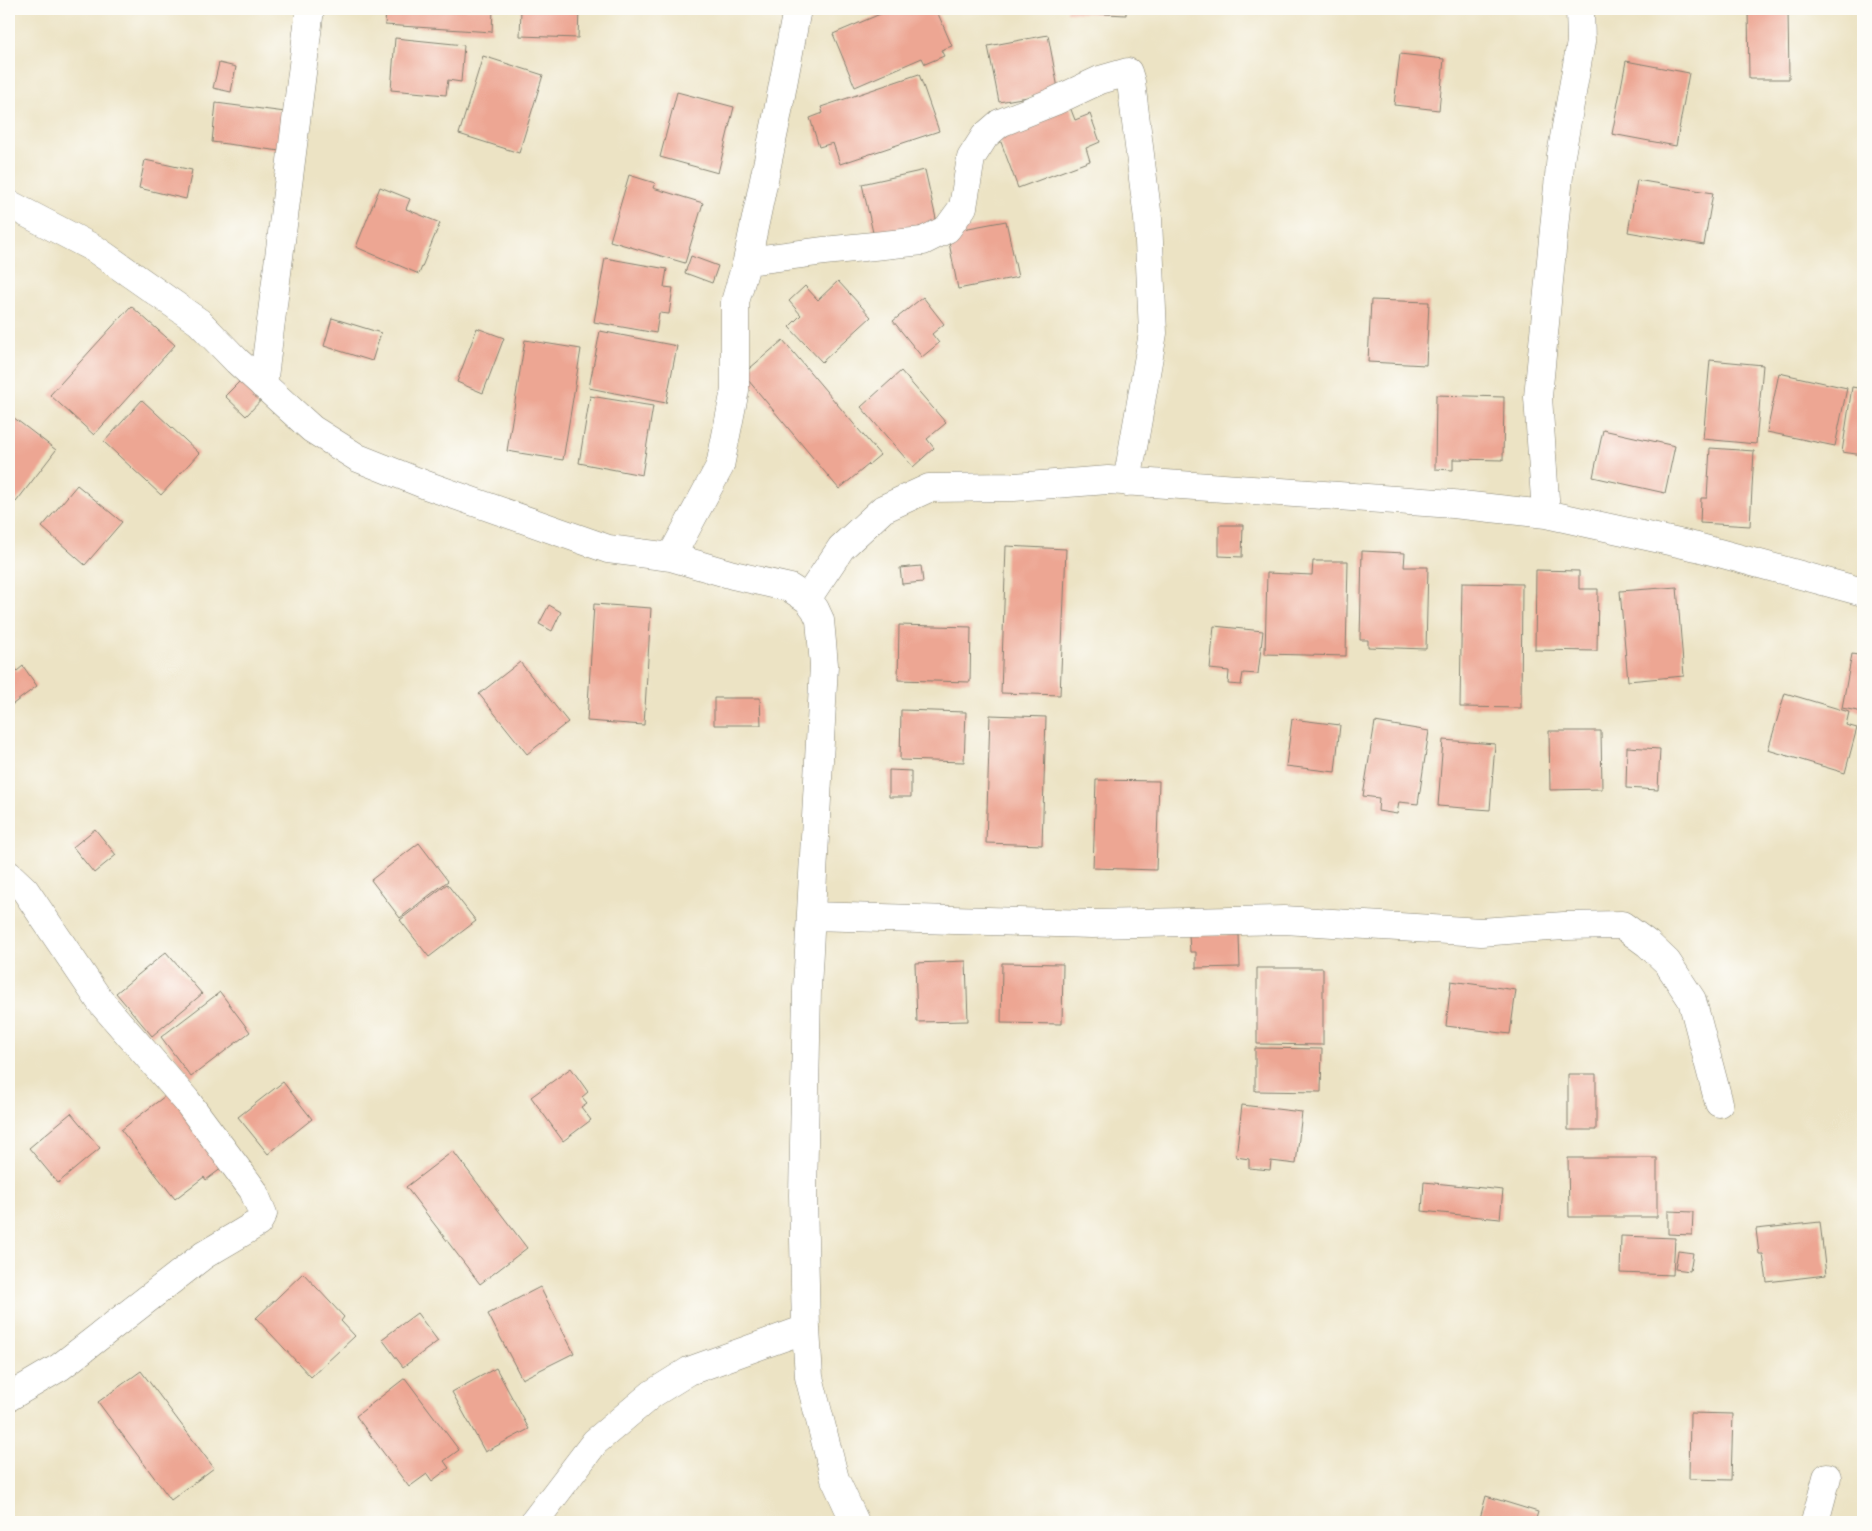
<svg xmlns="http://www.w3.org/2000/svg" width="1872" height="1531" viewBox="0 0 1872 1531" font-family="'IM FELL English',serif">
	<rect width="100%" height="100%" fill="#fdfcf7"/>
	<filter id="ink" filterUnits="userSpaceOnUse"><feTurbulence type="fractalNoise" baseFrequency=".02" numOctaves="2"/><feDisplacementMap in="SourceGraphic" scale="10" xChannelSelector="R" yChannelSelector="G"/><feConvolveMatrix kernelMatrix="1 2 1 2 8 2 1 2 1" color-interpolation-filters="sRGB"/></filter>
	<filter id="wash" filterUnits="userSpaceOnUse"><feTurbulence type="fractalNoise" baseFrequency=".0096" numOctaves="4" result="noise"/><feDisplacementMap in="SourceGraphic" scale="20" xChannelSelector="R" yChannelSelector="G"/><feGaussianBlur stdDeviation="1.12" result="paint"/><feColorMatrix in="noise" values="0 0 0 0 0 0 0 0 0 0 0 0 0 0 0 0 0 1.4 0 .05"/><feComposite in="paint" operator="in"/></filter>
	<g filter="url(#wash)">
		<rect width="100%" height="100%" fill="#ece3c4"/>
		<g id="blocks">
			<path fill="#eda693" d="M386,9H493L492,32L385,25Z
				M521,9H579L578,38L520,36Z
				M892,9H936L952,46L941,50L944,56L925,64L922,58L855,87L833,34Z
				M1067,9H1126V15L1067,12Z
				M1748,9H1788L1789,79H1749Z
				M1048,35L1060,99L1033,96L999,102L988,46Z
				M395,38L464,45L461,82L448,80L446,95L391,90Z
				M1400,54L1444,59L1439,110L1394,105Z
				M483,56L543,75L519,153L459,134Z
				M1626,61L1689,73L1676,146L1612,134Z
				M219,63L236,67L231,92L213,88Z
				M919,74L939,131L840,164L833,143L819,147L810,118L823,113L821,107Z
				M677,92L734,107L718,173L660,157Z
				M216,103L285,112L280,151L212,142Z
				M1070,107L1075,120L1090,114L1100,142L1086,148L1090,161L1018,188L998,134Z
				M145,160L192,170L186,199L139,188Z
				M925,170L937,223L874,237L862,184Z
				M629,175L655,183L653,188L703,203L685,263L610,241Z
				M1637,180L1713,193L1704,245L1628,232Z
				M380,187L410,199L406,209L440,223L419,274L356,247Z
				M1006,221L1018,277L958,289L947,232Z
				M691,256L718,266L712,283L685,273Z
				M605,258L667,269L664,287L673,288L669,314L659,313L656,333L594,322Z
				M838,281L871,317L822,362L789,327L801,315L789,301L805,286L818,300Z
				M923,297L944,324L932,334L939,343L922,357L893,321Z
				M1371,300L1429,302L1426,365L1368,362Z
				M131,306L175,345L94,435L50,395Z
				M332,318L381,333L372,361L324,346Z
				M477,328L504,338L483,393L457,382Z
				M600,331L677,346L666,403L589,388Z
				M525,340L581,349L563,460L507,451Z
				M783,340L880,455L839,489L743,374Z
				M1710,360L1763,365L1756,444L1703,439Z
				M901,371L946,423L927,439L934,448L913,467L861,407Z
				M1779,373L1847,388L1835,446L1767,432Z
				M247,374L267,394L246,416L225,396Z
				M1852,387L1863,389V455L1842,452Z
				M1436,395L1504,397L1503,460L1453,459V470L1435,469Z
				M590,396L653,406L642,475L579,463Z
				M142,400L199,453L161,495L104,442Z
				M9,414L56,450L16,502L9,496Z
				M1603,430L1675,446L1665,493L1593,477Z
				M1710,448L1754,451L1750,526L1700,523L1701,498H1707Z
				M77,485L122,522L85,565L42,527Z
				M1219,525H1243L1242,557L1219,556Z
				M1006,546L1066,549L1060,695L1001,693Z
				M1362,551L1405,553L1404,567H1428L1426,649L1368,647V640H1360Z
				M1313,561H1348L1346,656L1265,654L1267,573L1312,575Z
				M921,566L923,582L902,584L900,568Z
				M1536,570L1579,571V589H1598L1597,651L1535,650Z
				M1462,583L1522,584L1521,708L1460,707Z
				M1677,587L1684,676L1628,681L1620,591Z
				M594,604L651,608L644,725L587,721Z
				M549,605L561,612L552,631L539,624Z
				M899,625L971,627L970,682L898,680Z
				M1214,626L1263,631L1258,674L1243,673L1241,685L1228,684L1229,671L1210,669Z
				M1852,654L1863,656V712L1842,708Z
				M9,659L17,671L23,666L37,686L9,707Z
				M520,662L568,722L527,754L479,694Z
				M1785,693L1849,712L1846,725L1857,728L1845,773L1768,750Z
				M714,698H760L761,725H714Z
				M901,710L966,712L964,762L900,760Z
				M990,715L1046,717L1042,845L986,843Z
				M1292,719L1340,725L1335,772L1286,766Z
				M1375,722L1429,731L1418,804L1399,802L1397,814L1378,811L1379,798L1363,796Z
				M1549,731H1601L1602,789L1550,790Z
				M1443,740L1495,744L1490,810L1438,806Z
				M1627,747L1660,749L1658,790L1626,788Z
				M889,770L911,771V797H889Z
				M1096,780L1159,781L1156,870L1093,868Z
				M95,829L116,855L94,873L73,847Z
				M419,843L448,881L400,918L371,880Z
				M447,884L476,921L429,957L400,920Z
				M1189,935H1239L1240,967L1196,968V952H1190Z
				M166,952L202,994L152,1036L116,993Z
				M966,961L968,1021L917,1022L915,963Z
				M1002,963L1063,964L1062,1024L1001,1023Z
				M1257,968H1323V1045L1257,1044Z
				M1451,981L1516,990L1510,1034L1446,1026Z
				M220,992L250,1032L191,1077L161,1037Z
				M1255,1048L1322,1049L1321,1092L1255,1091Z
				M571,1068L588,1092L582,1097L587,1103L581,1107L591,1120L563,1141L531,1097Z
				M1568,1074H1596V1130H1568Z
				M283,1082L312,1119L268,1154L238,1117Z
				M174,1089L230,1162L206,1180L204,1177L175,1199L121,1130Z
				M1242,1105L1302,1112L1296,1164L1271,1161L1270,1170L1249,1168V1159L1236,1157Z
				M71,1113L100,1148L58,1183L29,1148Z
				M453,1151L527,1248L480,1284L406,1187Z
				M1568,1158H1657V1217H1569Z
				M1424,1182L1503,1190L1500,1219L1422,1211Z
				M1668,1211L1693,1212L1692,1235L1668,1234Z
				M1820,1222L1826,1275L1767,1282L1763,1254H1759L1756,1229Z
				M1621,1236L1675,1238L1673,1275L1620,1273Z
				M1678,1251L1693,1253L1690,1271L1675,1269Z
				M303,1273L344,1317L341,1321L355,1336L311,1377L256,1318Z
				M540,1287L574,1353L522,1379L488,1314Z
				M417,1313L438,1341L403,1367L382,1339Z
				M496,1368L529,1429L485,1452L452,1392Z
				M141,1371L214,1468L171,1500L98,1402Z
				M405,1378L459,1450L444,1461L449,1468L432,1481L427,1474L409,1487L356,1416Z
				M1690,1413L1733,1414L1731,1480L1689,1479Z
				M1486,1496L1538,1512L1535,1522H1479Z"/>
		</g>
	</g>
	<g filter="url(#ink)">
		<use href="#blocks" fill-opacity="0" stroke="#848070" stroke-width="1"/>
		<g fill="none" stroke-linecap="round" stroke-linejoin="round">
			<g stroke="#848070" stroke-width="29">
				<path id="minor" d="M9,204L95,249L199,322L237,361L312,429L358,458L426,485L608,549L671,557L733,575L790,588L807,599L815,609L820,620L824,665L807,989L803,1195L806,1329L809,1377L835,1479L855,1522
					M747,261L824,251L923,241L947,229L963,207L971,158L985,136L1000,123L1055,101L1100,80L1128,72L1131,82L1148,219L1153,333L1127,482
					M263,385L310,9
					M1546,514L1538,397L1561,155L1581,42L1580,9
					M671,557L720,466L735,390V302L747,261L776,122L797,9
					M807,599L841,548L883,509L929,488L1014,487L1108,480L1453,504L1546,514L1697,547L1863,592
					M9,875L25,890L100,1001L186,1100L253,1190L263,1214L258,1223L204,1255L60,1367L9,1397
					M811,916L1092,924L1284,920L1481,932L1564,926L1622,925L1648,944L1667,962L1692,1000L1719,1103
					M534,1522L595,1442L652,1394L689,1371L806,1329
					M1815,1522L1827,1477"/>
			</g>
			<use href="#minor" stroke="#fff" stroke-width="28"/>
		</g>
	</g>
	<rect width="1872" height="1531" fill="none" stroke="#fdfcf7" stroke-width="30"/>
</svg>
